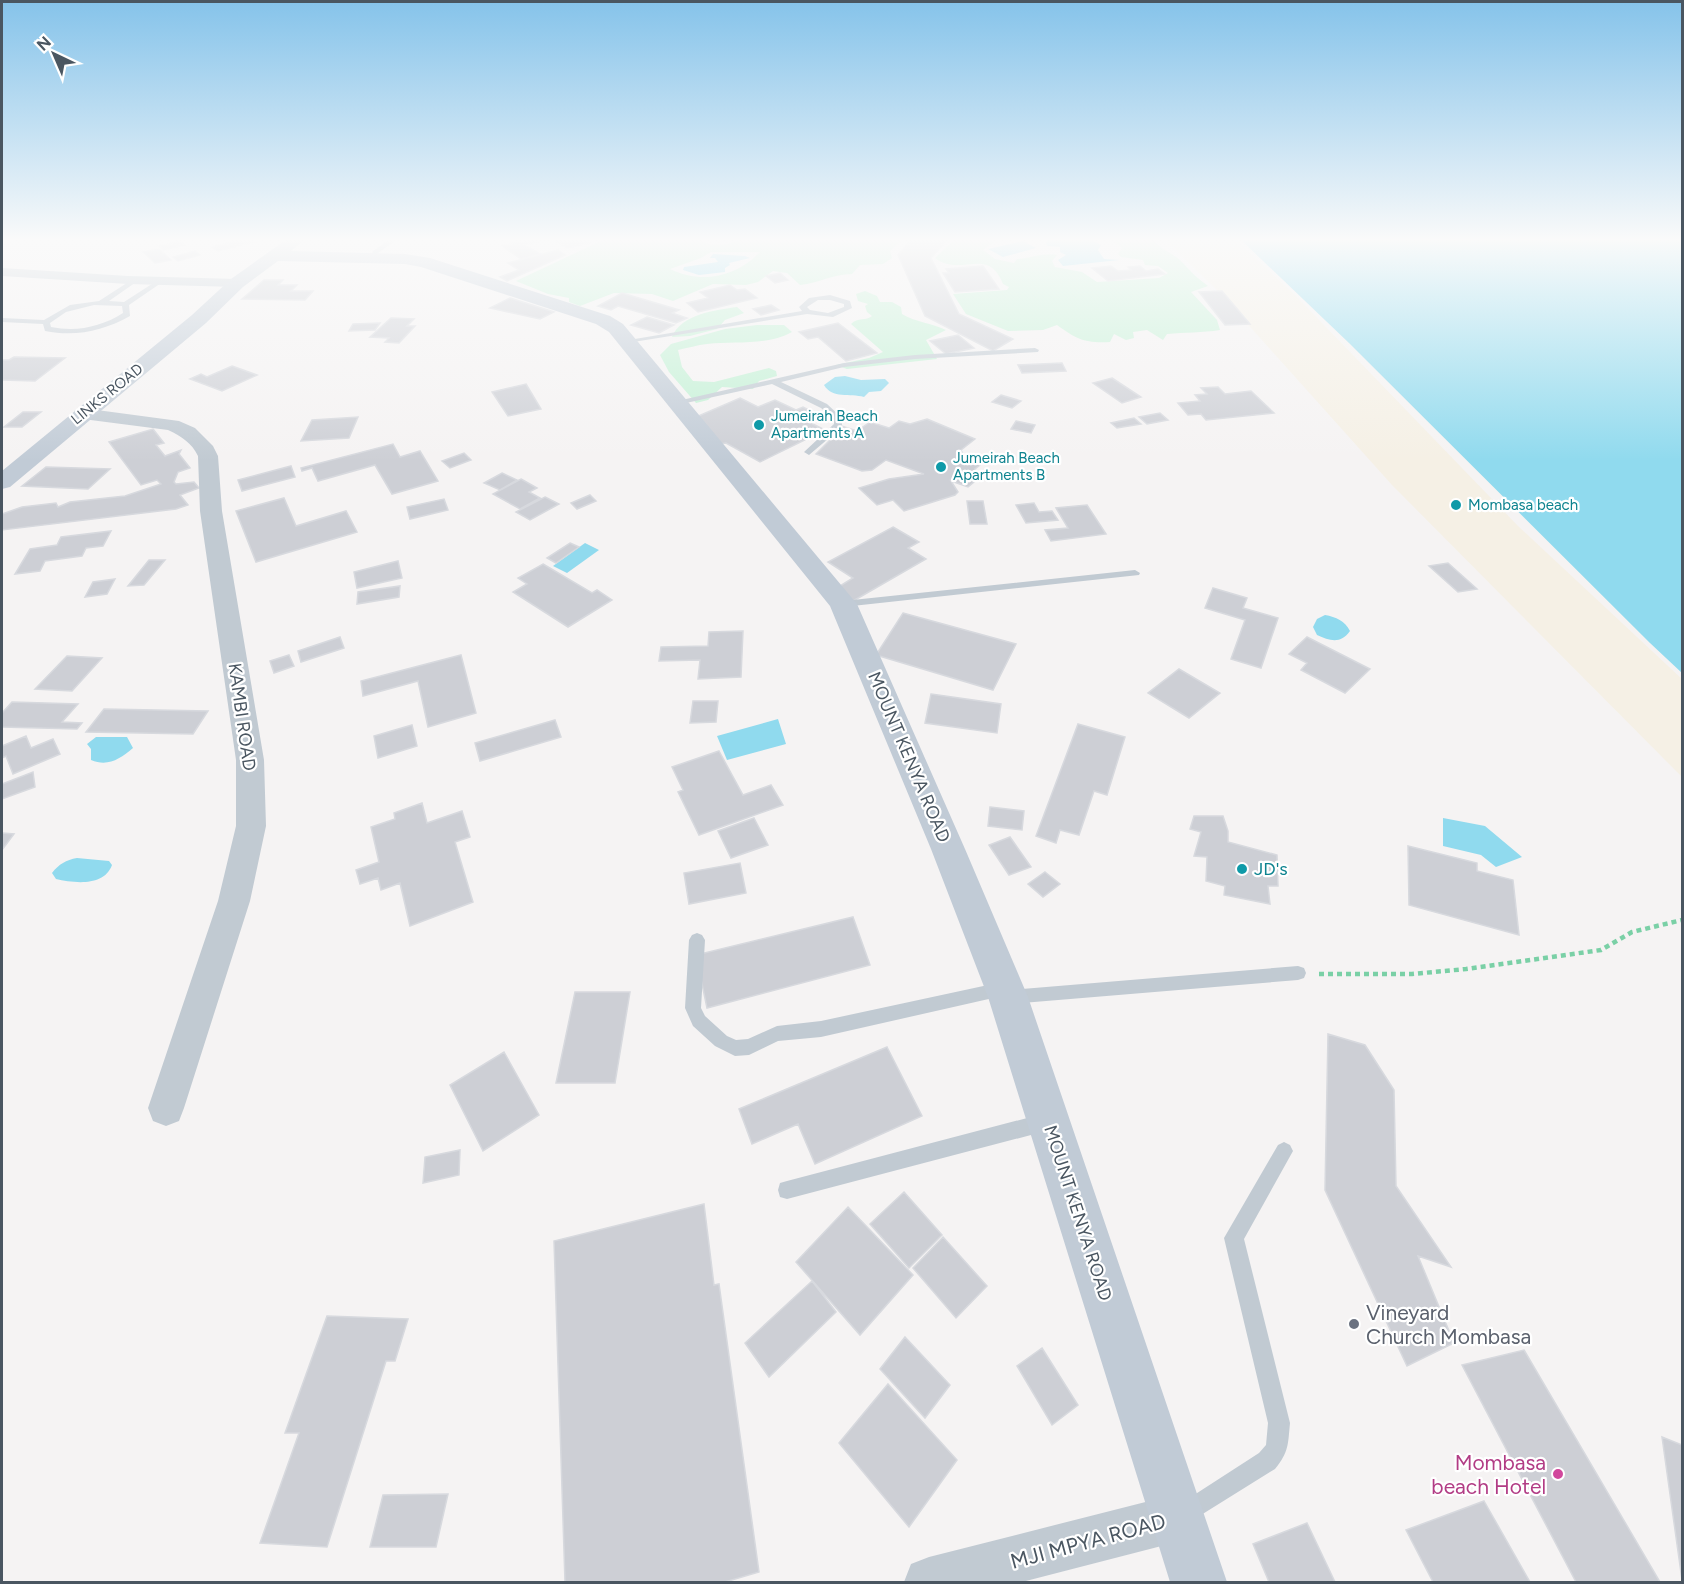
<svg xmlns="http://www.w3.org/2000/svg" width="1684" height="1584" viewBox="0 0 1684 1584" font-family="Figtree,sans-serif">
	<rect width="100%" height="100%" fill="#f5f3f3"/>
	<path fill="#c3f1d5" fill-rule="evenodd" d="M605,239H699C712,249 730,244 744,239H903L890,251L892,258L883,264L860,265L852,274C833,274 819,283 800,285L787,273L773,271L758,282L746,285L713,284L673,301L652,294L614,293L580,306L569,302V298L548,294L516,281ZM711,252H760C737,276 703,285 670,269L701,258Z
		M955,239L995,241L983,250L995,259L1014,263L1017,259C1031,258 1045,252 1057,255L1052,261L1055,267L1082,272L1097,282L1159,278L1168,273L1158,266L1145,265L1143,260L1121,257L1118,254L1122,248L1111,239H1153C1160,250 1174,253 1183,263C1192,273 1196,277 1208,286L1191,292L1217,320L1220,330C1202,333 1185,332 1167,334L1163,340L1147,330L1133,332L1134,338L1126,340L1114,334L1110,342C1084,343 1078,340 1057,325L1043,330L1008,331L966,314L953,294L1007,290L1009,287L1003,284C988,245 961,278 935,258Z
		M865,291L877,296L880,302H892L901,307L902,314C915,322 932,323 946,330L926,340L937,359L847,369L836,365L869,358L883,352L851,324C858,317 866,321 872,316L867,312L865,306L868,304L858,301L856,294Z
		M737,307L744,313L725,320L717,329L690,336L672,337C681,314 716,310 737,307Z
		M757,325H784L792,332C767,346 735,341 707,344C697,345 688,348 678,350L682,367L693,381L714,382L769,368L776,371L777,376L759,381L753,389L722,387L708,400L696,403L669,372L660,355L671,344L725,329Z"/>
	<path fill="#f5f0e5" d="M1164,239H1235L1295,295L1518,526L1682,679V777L1392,485L1217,290Z"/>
	<path fill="#90daee" d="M1047,239H1090L1101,245L1098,250L1104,259L1119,260L1063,266L1058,260L1066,255L1060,252V247L1048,246L1046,244Z
		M1240,239H1682V673L1650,643L1349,343Z
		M1023,241L1036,248L1003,257L988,249Z
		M713,254L745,256L750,258L729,263L730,265L725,268V272L699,275L683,270L684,267L718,262L715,258H710Z
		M845,376L861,380L885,379L889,383L881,391L869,392L864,397C850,393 832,399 824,385L835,377Z
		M585,543L599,550L567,573L553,566Z
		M1325,615C1336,617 1345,621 1350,631C1341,644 1330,641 1317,635L1313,627L1317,619Z
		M778,719L786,744L727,760L717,736Z
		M96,737H127L133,748C120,759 108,767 91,760V749L87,744Z
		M1443,818L1485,826L1522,857L1496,867L1481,855L1443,846Z
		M77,858L109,861L112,865C104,887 74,883 56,879L52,873C59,864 66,860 77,858Z"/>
	<path fill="#cdcfd5" stroke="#d7d9de" stroke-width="1.5" d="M233,239H250L253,242L218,251L212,247L235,241Z
		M518,239H548L525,245L540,254L521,259L502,246L522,241Z
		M552,239H585L590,243L567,248Z
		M912,239H948L931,258L959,314L1013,339L993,351L925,316L898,255Z
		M180,241L185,245L164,250L159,246Z
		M159,249L171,260L155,263L143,252Z
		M558,250L565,255L507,281L500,277L519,270L508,263Z
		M195,251L200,255L178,261L173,257Z
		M983,266L999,289L955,292L943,273H949L946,269Z
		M1111,266L1118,271L1131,270L1128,267L1140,266L1146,271L1158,269L1165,274L1108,281L1092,268Z
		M780,273L788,280L775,283L766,276Z
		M264,280H283L278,285H297L291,291H313L305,300L242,299Z
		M730,285L737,290L745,289L757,298L698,312L687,303L708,298L700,292Z
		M1222,291L1250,324L1225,325L1199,292Z
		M622,293L679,310L672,313L687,318L676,323L618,306L611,310L598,306Z
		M510,298L554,312L540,319L490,308Z
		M771,305L779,310L761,315L753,309Z
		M647,317L674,325L659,333L631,325Z
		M391,318L414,319L407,326H415L399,343L385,342L389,338L370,337Z
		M380,323L375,330L349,331L353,324Z
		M838,323L877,353L846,361L818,337L808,339L799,332Z
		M958,335L974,348L946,354L930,341Z
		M14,357L65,358L35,381L2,380V360H9Z
		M1062,363L1066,371L1022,373L1018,365Z
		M232,366L257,375L222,391L190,379L201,374L207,377Z
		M1112,378L1141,397L1122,403L1093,383Z
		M526,384L541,409L508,416L492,392Z
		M1218,387L1225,394L1251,391L1274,413L1206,420L1201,414L1188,415L1178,403L1200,401L1195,395L1207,394L1201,388Z
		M1001,395L1021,401L1012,408L992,402Z
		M740,398L758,407L775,400L796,410L803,407L817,414L805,420L825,430L760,462L726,443L719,444L696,417Z
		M23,412H41L22,427H4Z
		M1160,413L1168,420L1147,424L1139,417Z
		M358,417L349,438L301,441L312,420Z
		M1134,418L1141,424L1117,428L1111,423Z
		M927,419L975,439L961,450L966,460L980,465L975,469L980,477L968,487L951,481L958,492L955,495L904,511L893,500L877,505L859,488L889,479L924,474L886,460L872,470L862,471L816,454L832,438L840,440L847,434L842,426L857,431L870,422L889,428L899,421L910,424Z
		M1016,421L1035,425L1031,433L1011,429Z
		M153,429L164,443L156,445L165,456L181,450L179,454L190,468L178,472L174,482L176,484L194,482L199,488L180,495L188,505L176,509L2,530V514L22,507L56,503L58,507L70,502L125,496L161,484L157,480L141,485L109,442Z
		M393,444L400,457L420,451L438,481L392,494L375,465L318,481L312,468L302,471L301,468Z
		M464,453L471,460L450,468L442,461Z
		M291,466L295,477L242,491L238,480Z
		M46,467L110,469L88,489L22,486Z
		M502,473L517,480L500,490L484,483Z
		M521,479L537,488L529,492L540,498L520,509L493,494Z
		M590,495L596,501L577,509L571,503Z
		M545,497L559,504L530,520L516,512Z
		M284,498L296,526L346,511L357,532L256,562L236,511Z
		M444,499L448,510L410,519L407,507Z
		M967,501H983L987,524H970Z
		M1034,503L1039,512L1052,511L1058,520L1026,523L1016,505Z
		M1087,505L1106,534L1051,541L1045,530L1068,528L1056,508Z
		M893,527L919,542L908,548L926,559L853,601L835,589L853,578L828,562Z
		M111,531L103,546L86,548L82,556L45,561L40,571L15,574L30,549L57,545L61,537Z
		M570,543L579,547L556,563L547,558Z
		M149,560H165L144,585L128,586Z
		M398,561L402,578L357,588L354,572Z
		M1448,563L1477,589L1458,592L1429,566Z
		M543,564L592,593L597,590L612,600L568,627L513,592L527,584L518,578Z
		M115,579L107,594L85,597L93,582Z
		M400,586L399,597L357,604L358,592Z
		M1213,588L1247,598L1243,608L1278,618L1261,668L1231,659L1245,620L1205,608Z
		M903,613L1016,644L993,690L876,655Z
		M743,631L741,677L698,679L700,660L659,661L661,647L708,646L709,632Z
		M340,637L344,648L301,662L298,651Z
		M1307,637L1370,669L1345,693L1301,670L1307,663L1289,654Z
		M289,655L294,666L274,673L270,661Z
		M461,655L476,713L428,727L418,681L363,696L361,681Z
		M67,656L102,658L72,691L35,689Z
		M1179,669L1220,693L1189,718L1148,693Z
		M931,694L1001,704L997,733L925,723Z
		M693,701H718L716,722L690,723Z
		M12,702L78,704L62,722L82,723L77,729L2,727V713Z
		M104,709L208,711L193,734L86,732Z
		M555,720L561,737L480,761L475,743Z
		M1078,724L1125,737L1107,795L1094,791L1079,835L1060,830L1056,843L1036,836Z
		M412,725L417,746L378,758L374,736Z
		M26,736L31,748L53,739L60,754L13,774L6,756L2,758V746Z
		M719,751L743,795L771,785L783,805L699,835L678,792L683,790L672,767Z
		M33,772L35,787L2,799V784Z
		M422,803L427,823L462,811L470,837L455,842L473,902L410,926L400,883L381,890L378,878L360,884L356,870L379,862L371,827L395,819L394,813Z
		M990,807L1024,811L1022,830L988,826Z
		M1194,816H1223L1228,831V842L1277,855L1278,886H1268L1270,904L1224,895L1225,886L1206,881L1207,857L1194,856L1201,832L1190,829Z
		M754,818L768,845L731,858L718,831Z
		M2,833L14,834L2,850Z
		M1010,837L1031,867L1009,875L989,845Z
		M1408,846L1477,863V871L1513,880L1519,935L1409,905Z
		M740,863L746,893L689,904L684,873Z
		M1045,872L1060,884L1043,897L1028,884Z
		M853,917L870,965L707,1008L696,955Z
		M575,992H630L615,1083H556Z
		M1328,1034L1365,1045L1394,1090L1396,1186L1451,1267L1418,1256L1454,1343L1407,1366L1325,1190Z
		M887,1047L922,1116L815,1164L798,1124L752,1144L739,1109Z
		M504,1052L539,1115L483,1151L450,1085Z
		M460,1150L459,1175L423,1183L425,1157Z
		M904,1192L942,1235L909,1268L870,1224Z
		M704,1204L714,1285L719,1284L759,1572L725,1582H565L554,1241Z
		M848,1207L913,1275L860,1335L796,1262Z
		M943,1237L987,1286L956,1318L913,1268Z
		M812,1281L836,1312L769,1377L745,1343Z
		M327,1316L408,1319L395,1361H386L327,1547L260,1543L299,1433H285Z
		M905,1337L950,1385L925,1418L880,1369Z
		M1042,1348L1078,1405L1052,1425L1017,1366Z
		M1524,1350L1660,1582H1576L1462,1365Z
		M888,1384L957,1460L909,1527L839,1443Z
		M1662,1437L1682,1445V1580Z
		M448,1494L436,1547H370L383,1495Z
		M1484,1501L1530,1582H1433L1406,1530Z
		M1307,1523L1335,1582H1269L1253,1544Z"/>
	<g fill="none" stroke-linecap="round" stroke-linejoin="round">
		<path stroke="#7ad0a6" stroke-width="4.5" stroke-dasharray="5 4" stroke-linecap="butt" d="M1319,974H1412L1466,969L1601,950L1632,932L1682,920"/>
		<path fill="#c1cad2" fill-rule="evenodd" d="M390,239H398L378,253L374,259H370L373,251Z
			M133,279L139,280L109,301L124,302L158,280L164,281L129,305L130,316C103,331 76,337 45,331L43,324L2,322V318L44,320L70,305L99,301ZM94,305L122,306L123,313C101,327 77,332 51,327L50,323L66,312Z
			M830,295L850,301L852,308L833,317L807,314L627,343L623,341L802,311L799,307L809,298ZM818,300H830L844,304V307L828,313L810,310L807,307Z
			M1035,348L1039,350L1038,352L915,359L844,367L781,382L827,404L842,418V427L809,455L804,452L834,424V419L821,408L772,384L677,405L673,402L844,363L915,355Z
			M1135,570L1140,573L1139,575L843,607L837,604L843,601Z
			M697,933L702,935L705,940L701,1008L705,1016L727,1036L736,1040L748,1039L777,1026L821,1021L1002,982L1008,984L1010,990L1298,966L1304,968L1306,973L1304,978L1298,980L1010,1004L1004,1002L1002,996L821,1037L778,1041L749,1055L735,1056L715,1046L693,1026L685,1008L689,940L692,935Z
			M1046,1113L1052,1116L1055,1122L1052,1128L1046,1131L787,1199L780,1197L778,1190L780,1183L787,1181Z
			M1284,1142L1290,1145L1293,1151L1244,1239L1290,1423C1288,1444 1289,1452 1275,1469L1185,1525L1177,1522L1174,1514L1177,1506L1259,1453L1266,1445L1268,1423L1224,1238L1278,1145Z"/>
		<path fill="#c1cad2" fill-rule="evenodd" d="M2,268L128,276L237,279L244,283L237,287L128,284L2,276Z
			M82,408L179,421L195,428L213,446L218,456L222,511L264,760L266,826L250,901L184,1108L179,1121L166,1126L153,1121L148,1108L218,901L236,826V760L200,511L198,456C192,443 181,436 168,430L75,418L73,414L75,410Z
			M1177,1494L1194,1501L1201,1518L1194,1535L1177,1542L1022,1582H904L911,1564L929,1557Z"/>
		<path fill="#c1cbd6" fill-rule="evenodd" d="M287,239H300L302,242L291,251L405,254L430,258L610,316L623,324L857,604L965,849L1028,997L1227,1582H1170L988,997L931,849L830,606L609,332L596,324L421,267L405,264L278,261L243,287L206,323L10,487L2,489V471L192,315L231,279Z"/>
	</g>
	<linearGradient id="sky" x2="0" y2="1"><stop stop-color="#85c3ea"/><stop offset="0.52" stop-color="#fafafa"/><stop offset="1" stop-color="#fafafa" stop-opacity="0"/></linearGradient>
	<rect width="1684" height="461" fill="url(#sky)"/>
	<g fill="#0f9aa8" stroke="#fff" stroke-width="2">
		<circle cx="759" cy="425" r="6"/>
		<circle cx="941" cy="467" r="6"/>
		<circle cx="1456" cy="505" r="6"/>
		<circle cx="1242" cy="869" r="6"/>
	</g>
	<circle fill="#6b7280" stroke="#fff" stroke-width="2" cx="1354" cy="1324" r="6"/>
	<circle fill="#d1479c" stroke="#fff" stroke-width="2" cx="1558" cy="1474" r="6"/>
	<g text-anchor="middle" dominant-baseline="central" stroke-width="4.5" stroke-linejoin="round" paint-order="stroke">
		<g font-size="15" fill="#4a5661" stroke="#fff">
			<text transform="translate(107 394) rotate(-39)">LINKS ROAD</text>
		</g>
		<g font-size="15" fill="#0d838f" stroke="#fff" text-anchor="start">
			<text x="771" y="416">Jumeirah Beach<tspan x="771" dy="17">Apartments A</tspan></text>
			<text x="953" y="458">Jumeirah Beach<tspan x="953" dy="17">Apartments B</tspan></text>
			<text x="1468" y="505">Mombasa beach</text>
		</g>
		<g font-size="18" fill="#4a5661" stroke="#fff">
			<text transform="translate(242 717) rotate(82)">KAMBI ROAD</text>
			<text transform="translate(909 757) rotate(67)">MOUNT KENYA ROAD</text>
			<text transform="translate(1078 1213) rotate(72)">MOUNT KENYA ROAD</text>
		</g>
		<g font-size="18" fill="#0d838f" stroke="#fff" text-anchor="start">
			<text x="1254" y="869">JD's</text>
		</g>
		<g font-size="21" fill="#5b616d" stroke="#fff" text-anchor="start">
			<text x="1366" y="1312">Vineyard<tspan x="1366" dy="24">Church Mombasa</tspan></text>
		</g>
		<g font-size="21" fill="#b23c85" stroke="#fff" text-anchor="end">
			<text x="1546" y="1462">Mombasa<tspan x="1546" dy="24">beach Hotel</tspan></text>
		</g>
		<g font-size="21" fill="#4a5661" stroke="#fff">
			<text transform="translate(1088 1541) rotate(-15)">MJI MPYA ROAD</text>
		</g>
	</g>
	<rect width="1684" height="1584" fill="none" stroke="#4a5661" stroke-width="6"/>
	<g transform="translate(54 54) rotate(316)" stroke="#ffffff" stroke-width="4.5" paint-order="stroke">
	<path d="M0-4.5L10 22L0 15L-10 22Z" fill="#4a5661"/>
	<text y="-9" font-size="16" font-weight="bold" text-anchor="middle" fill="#4a5661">N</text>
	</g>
</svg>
